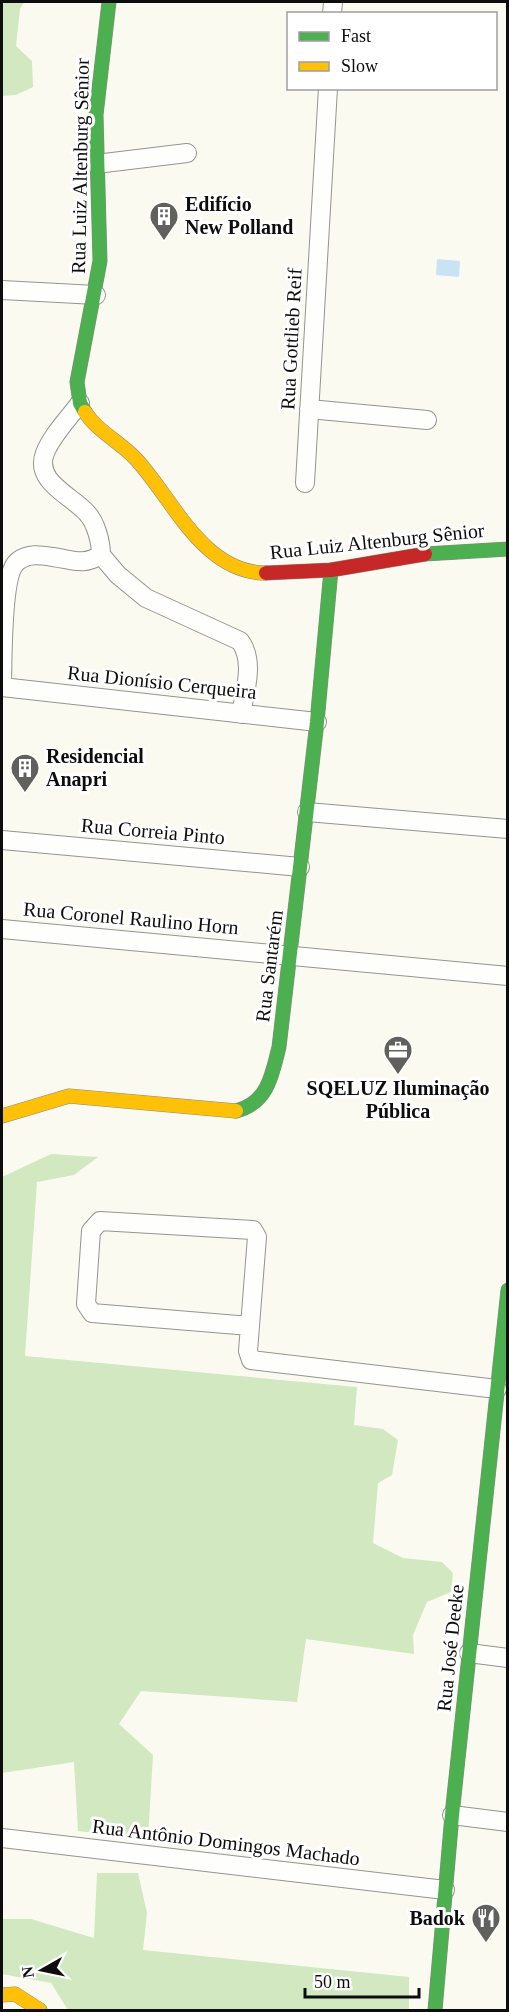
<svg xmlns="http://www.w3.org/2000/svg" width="509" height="2012" viewBox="0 0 509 2012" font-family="'Times New Roman',serif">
	<rect width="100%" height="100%" fill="#fbfaf1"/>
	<path fill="#d1e8c0" d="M2,2H24L20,9L16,46L32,61L33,87L16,95L2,96Z
		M51,1154L98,1157L74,1175L37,1182L25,1356L357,1387L354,1425L383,1429L398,1440L392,1475L378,1483L373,1543L403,1558L442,1562L453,1573L451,1592L427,1602L413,1635L414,1654L306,1639L297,1702L141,1691L119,1724L153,1755L148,1839L78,1831L74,1762L2,1773V1177Z
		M97,1873H138L147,1913L143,1950L409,1977V2010H68L51,1983L2,1974V1919H31L94,1938Z"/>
	<path fill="#c9e2f4" d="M437,259L460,261L459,277L436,275Z"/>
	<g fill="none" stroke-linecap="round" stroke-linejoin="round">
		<g stroke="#949490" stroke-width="20">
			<path id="street" d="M332,14L333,2
				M96,164L187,153
				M2,290L96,295
				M80,403C69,418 52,435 45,453C34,481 70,495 86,512C96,522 101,542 101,555
				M309,409L427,420
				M305,483L328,88
				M101,555L118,575L146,598L240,641C255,661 245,691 241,714
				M2,682C3,659 1,573 18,561C29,553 40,555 53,557C74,560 82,566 101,555
				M2,687L317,722
				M307,812L508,829
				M2,840L300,867
				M2,929L508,976
				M250,1326L92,1313L86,1304L91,1231L100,1221L253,1230L257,1237L248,1351L251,1360L497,1389
				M469,1653L508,1658
				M452,1815L508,1822
				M2,1838L445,1890"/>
		</g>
		<g stroke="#8b8a86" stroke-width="15">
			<path id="fast" d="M85,412L80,403L77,382L100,261L96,115L109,2
				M425,554L508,549
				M236,1111C268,1103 272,1075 279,1047L317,722L331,570
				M435,2010L452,1815L508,1290"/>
		</g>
		<g stroke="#8b8a86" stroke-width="15">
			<path id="slow" d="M85,412C97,431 120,442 135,458C172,497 202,573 266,573
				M2,1116L69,1096L236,1111
				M2,1995L15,1994L40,2010"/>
		</g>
		<g stroke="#8b8a86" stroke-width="15">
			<path id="jam" d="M266,573L331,570L425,554"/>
		</g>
		<use href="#street" stroke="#fefefd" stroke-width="18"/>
		<use href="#fast" stroke="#4caf50" stroke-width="14"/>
		<use href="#slow" stroke="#ffc107" stroke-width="14"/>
		<use href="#jam" stroke="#c62828" stroke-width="14"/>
	</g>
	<defs>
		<g id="building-pin" transform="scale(1.5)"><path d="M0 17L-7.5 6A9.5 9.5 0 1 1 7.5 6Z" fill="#60605d" stroke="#fff"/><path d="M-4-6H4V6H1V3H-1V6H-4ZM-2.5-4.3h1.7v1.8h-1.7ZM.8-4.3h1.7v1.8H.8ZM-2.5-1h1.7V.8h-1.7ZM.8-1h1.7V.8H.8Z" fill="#fff"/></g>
		<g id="office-pin" transform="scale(1.5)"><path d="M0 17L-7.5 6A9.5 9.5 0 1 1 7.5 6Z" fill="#60605d" stroke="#fff"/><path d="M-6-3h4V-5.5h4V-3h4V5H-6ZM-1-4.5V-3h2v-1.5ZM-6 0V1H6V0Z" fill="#fff"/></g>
		<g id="restaurant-pin" transform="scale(1.5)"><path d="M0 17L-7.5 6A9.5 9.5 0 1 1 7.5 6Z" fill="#60605d" stroke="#fff"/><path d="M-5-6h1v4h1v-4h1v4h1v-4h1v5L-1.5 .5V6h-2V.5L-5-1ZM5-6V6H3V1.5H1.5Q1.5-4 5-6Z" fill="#fff"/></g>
	</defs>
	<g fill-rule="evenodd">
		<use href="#building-pin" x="164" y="216"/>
		<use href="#building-pin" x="25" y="768"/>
		<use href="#office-pin" x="398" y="1050"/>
		<use href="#restaurant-pin" x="486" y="1918"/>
	</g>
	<g text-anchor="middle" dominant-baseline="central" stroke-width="6" stroke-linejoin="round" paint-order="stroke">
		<g font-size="20" fill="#0d0d0d" stroke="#fff">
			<text transform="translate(80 166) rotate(-89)">Rua Luiz Altenburg Sênior</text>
			<text transform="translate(291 339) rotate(-87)">Rua Gottlieb Reif</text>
			<text transform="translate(377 541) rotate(-6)">Rua Luiz Altenburg Sênior</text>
			<text transform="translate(162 682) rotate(6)">Rua Dionísio Cerqueira</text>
			<text transform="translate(153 831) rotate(5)">Rua Correia Pinto</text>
			<text transform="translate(131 918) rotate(5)">Rua Coronel Raulino Horn</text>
			<text transform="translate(269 966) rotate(-83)">Rua Santarém</text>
			<text transform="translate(450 1648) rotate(-84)">Rua José Deeke</text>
			<text transform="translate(226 1842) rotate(7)">Rua Antônio Domingos Machado</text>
		</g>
		<g font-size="20" font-weight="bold" fill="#0d0d0d" stroke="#fff" text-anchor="start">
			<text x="185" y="204">Edifício<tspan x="185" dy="23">New Polland</tspan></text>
			<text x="46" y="756">Residencial<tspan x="46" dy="23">Anapri</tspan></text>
			<text x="398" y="1088" text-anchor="middle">SQELUZ Iluminação<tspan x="398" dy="23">Pública</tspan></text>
			<text x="465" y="1918" text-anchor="end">Badok</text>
		</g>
	</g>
	<rect width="509" height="2012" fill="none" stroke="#0d0d0d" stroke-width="6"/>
	<rect x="287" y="12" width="210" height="78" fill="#ffffff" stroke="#9e9e9e" stroke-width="1.5"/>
	<rect x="299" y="32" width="30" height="9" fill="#4caf50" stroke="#9e9e9e" stroke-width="1.5"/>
	<text x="341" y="42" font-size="18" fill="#0d0d0d">Fast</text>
	<rect x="299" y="62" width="30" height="9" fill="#ffc107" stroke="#9e9e9e" stroke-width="1.5"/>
	<text x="341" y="72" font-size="18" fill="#0d0d0d">Slow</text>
	<g transform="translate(42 1970) rotate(261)" stroke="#ffffff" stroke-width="4.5" paint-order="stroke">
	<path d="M0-4.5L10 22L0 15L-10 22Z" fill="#0d0d0d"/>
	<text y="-9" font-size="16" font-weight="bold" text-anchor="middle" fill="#0d0d0d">N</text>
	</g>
	<path d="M305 1988v9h114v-9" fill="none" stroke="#0d0d0d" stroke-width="3"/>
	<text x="314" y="1988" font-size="18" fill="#0d0d0d" stroke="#ffffff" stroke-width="4.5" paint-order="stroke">50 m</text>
</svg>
